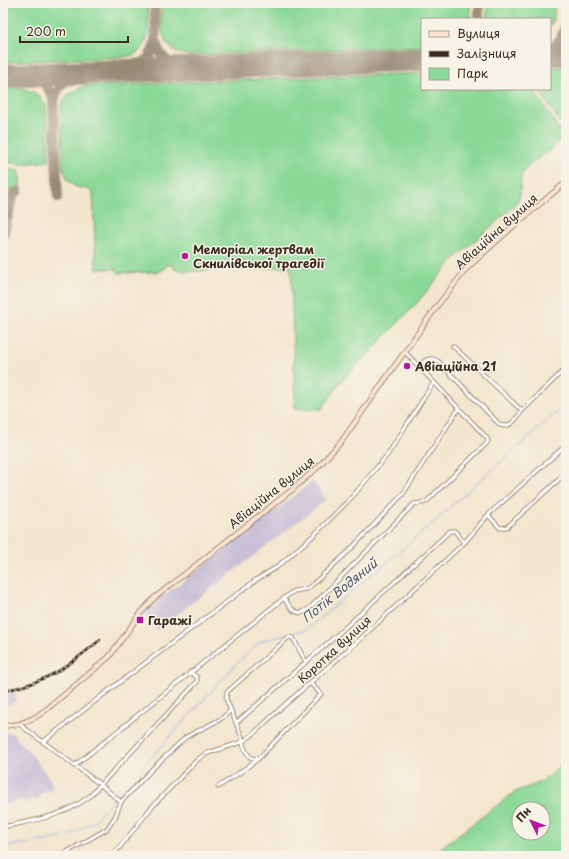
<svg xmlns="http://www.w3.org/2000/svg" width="569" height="859" viewBox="0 0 569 859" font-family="'Playpen Sans',sans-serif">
	<rect width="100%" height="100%" fill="#f7f3e8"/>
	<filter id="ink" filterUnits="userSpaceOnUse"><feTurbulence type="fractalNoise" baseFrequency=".025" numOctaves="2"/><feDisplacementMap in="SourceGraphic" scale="8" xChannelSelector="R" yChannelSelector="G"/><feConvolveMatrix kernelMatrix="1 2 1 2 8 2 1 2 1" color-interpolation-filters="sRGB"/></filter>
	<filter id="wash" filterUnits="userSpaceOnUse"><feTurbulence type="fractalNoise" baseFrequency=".012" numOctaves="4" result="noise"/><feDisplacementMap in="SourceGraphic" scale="16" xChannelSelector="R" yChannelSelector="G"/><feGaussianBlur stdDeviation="0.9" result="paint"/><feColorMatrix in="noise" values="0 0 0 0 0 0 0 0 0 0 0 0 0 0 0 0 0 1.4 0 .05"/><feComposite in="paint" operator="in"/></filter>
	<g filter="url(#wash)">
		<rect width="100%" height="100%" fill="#f4e5ce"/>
		<path fill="#c9bfd7" d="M313,481L326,500L157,630L144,611Z
			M14,690L16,700L15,702L3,708V692Z
			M3,733H12L35,759L52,782L51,786L52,789L39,794L40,798L35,800L34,799L24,803L22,799L3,806Z"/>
		<path fill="#8bd997" stroke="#63825a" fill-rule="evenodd" d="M3,3H147C148,20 153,44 135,54C131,56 127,56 123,57L3,62Z
			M161,3H470L471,17V19H422V46L189,55C185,54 181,54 177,52C158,43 162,20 161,3Z
			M489,3H552C556,12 555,19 550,27V19H487V10Z
			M566,67V123L563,124L560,122L538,89H550V68Z
			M422,73V89H533L562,134C560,147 536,158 526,168C518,177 522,188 519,198C518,201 515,204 514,206L453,260L416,304L339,384L322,409L295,408L291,267L235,269V266L231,265V263L229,262L228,260L222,261L219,267C209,272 185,272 174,269L173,265H165V268L158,272L118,273L117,269H96L93,192C89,189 85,189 80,188C70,186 65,176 63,167L61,106C66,93 74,90 86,86Z
			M20,88C34,92 40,92 46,107L49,161L22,164L3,162V89Z
			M3,169L20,171V189L12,190L11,192L3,183Z
			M566,759V856H430L515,792L534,785L550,776ZM519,809H543V833H519Z"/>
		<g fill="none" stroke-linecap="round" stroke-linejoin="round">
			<path stroke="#77abe4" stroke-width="1" d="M3,847L44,841L72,835L94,821L235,665L261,641L306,630L411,542L566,404"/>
			<path stroke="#988876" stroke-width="10" d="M479,3V19
				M565,3L566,25
				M156,40C158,55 170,68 186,68
				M550,50C560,43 564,34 566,22
				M123,71C128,69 134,69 138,66C162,54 155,24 154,3
				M18,75C34,75 47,83 53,98L58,197
				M54,103C56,86 67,77 83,72
				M3,236L14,193L18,191"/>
			<path stroke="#988876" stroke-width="24" d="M550,54H566
				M3,76L422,59"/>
		</g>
	</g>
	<g filter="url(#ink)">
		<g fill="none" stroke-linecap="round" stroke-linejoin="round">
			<g stroke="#988876" stroke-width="5">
				<path id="street" d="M453,346L522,411
					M419,366C425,360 430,356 438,361L499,424C508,431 517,418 522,411L566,368
					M488,515L500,528L507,527L566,473
					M284,598C289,606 292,612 302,613L311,607L414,504L426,502L487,443L488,441L487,438L405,352
					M236,723L337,635L450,531H455L464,543
					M19,724L101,785L121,802
					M43,742L108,691L256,580L277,567L314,535L353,496L388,454L434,382
					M258,759L251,758C244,751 243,745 242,737L226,699L227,692L289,637L293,638L306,662
					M74,766L284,598L294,591L306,589L312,585L349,551L403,494L459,408
					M218,787L239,773L258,759L321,694L310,683
					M3,827C35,820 63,817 90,796L197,682V677L190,672
					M60,856L107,829L115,817L121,802L153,768L186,737L221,719L231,710
					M111,856L120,847L151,808L197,760L205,754L242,742L251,736L281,708L357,642L464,543L488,515L566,445"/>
			</g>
			<g stroke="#988876" stroke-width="6">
				<path id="secondary" d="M3,726L19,724L34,718L47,709L109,657L140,614L153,599L293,489L318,467L341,442L437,306L467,268L509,230L566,182"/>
			</g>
			<use href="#street" stroke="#fff" stroke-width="3"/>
			<use href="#secondary" stroke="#fde4d1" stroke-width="4"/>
			<g stroke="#3b2a1e" stroke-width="2.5">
				<path id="rail" d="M3,691C48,682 66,668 100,640"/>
			</g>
			<use href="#rail" stroke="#f7f3e8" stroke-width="1" stroke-dasharray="3" stroke-linecap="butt"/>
		</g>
	</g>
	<g fill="#b5179e" stroke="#f7f3e8" stroke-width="1.5">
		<circle cx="185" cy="256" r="4"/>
		<circle cx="407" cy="366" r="4"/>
		<rect x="136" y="616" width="8" height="8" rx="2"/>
	</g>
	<g text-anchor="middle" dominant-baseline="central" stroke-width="3" stroke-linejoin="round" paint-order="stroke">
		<g font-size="12" fill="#3b2a1e" stroke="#f7f3e8">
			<text transform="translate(496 231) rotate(-42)">Авіаційна вулиця</text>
			<text transform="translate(271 492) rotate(-39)">Авіаційна вулиця</text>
			<text transform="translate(334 649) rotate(-42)">Коротка вулиця</text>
		</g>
		<g font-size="12" font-weight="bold" fill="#3b2a1e" stroke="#f7f3e8" text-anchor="start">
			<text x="193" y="249">Меморіал жертвам<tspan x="193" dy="14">Скнилівської трагедії</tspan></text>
			<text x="415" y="366">Авіаційна 21</text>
			<text x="148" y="620">Гаражі</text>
		</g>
		<g font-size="13" font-style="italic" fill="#505763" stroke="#f7f3e8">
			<text transform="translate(339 590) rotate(-39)">Потік Водяний</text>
		</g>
	</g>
	<rect width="569" height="859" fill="none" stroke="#f7f3e8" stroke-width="16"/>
	<rect x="421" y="18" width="130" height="72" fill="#f7f3e8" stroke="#aca397"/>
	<rect x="429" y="31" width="20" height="6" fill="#fde4d1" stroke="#aca397"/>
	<text x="457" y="38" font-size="12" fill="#3b2a1e">Вулиця</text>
	<rect x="429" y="51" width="20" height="6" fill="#3b2a1e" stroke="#aca397"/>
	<text x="457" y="58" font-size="12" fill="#3b2a1e">Залізниця</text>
	<rect x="429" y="68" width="20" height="12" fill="#8bd997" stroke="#aca397"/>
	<text x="457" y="78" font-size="12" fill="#3b2a1e">Парк</text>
	<g transform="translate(531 821) rotate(312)"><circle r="19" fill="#f7f3e8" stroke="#aca397"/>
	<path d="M0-3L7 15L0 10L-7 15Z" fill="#b5179e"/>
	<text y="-6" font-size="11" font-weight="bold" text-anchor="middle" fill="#3b2a1e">Пн</text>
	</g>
	<path d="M20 36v6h108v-6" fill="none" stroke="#3b2a1e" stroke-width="2"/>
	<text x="26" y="36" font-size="12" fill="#3b2a1e" stroke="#f7f3e8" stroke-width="3" paint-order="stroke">200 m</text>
</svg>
